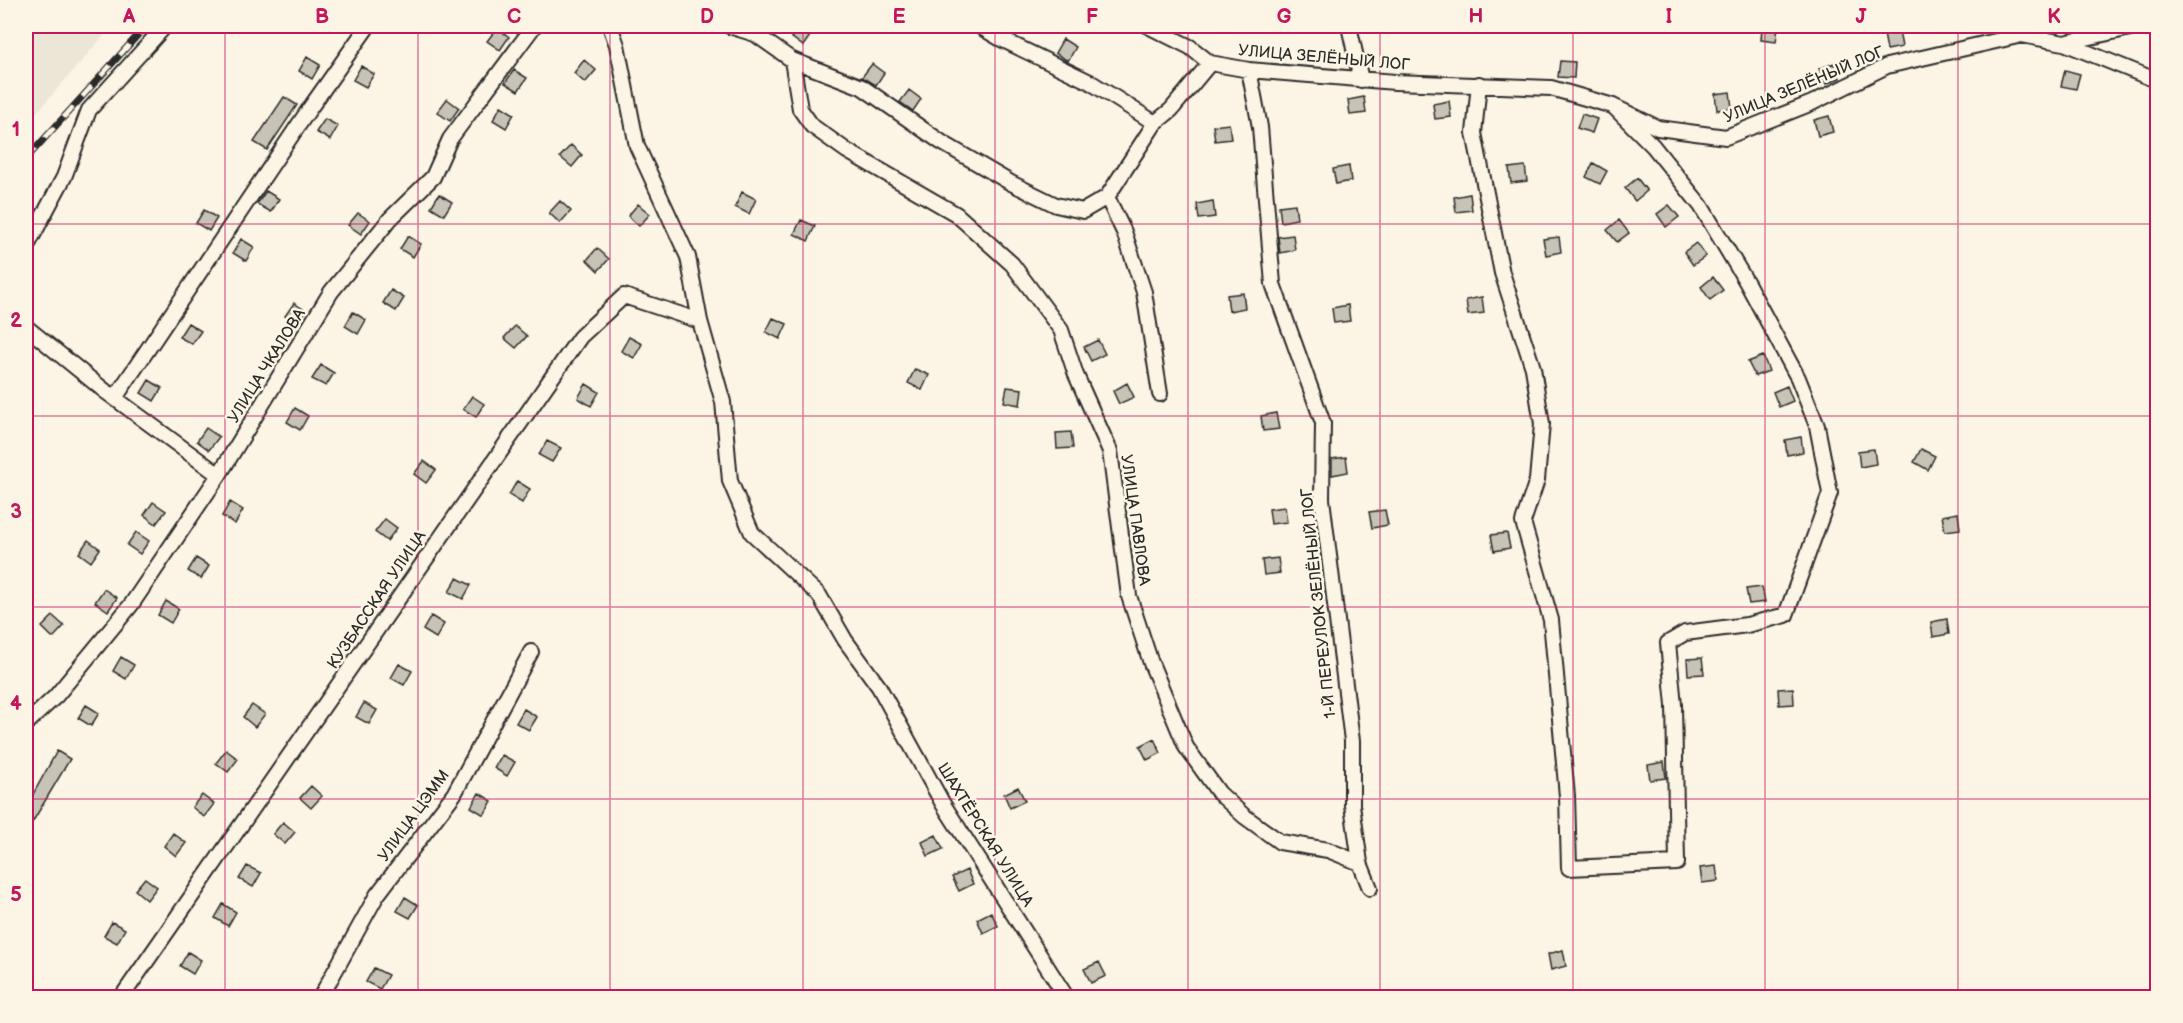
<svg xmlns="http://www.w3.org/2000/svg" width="2183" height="1023" viewBox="0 0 2183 1023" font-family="'Balsamiq Sans',sans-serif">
	<rect width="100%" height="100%" fill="#fcf5e5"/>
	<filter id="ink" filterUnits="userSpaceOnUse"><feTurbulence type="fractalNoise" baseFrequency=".0167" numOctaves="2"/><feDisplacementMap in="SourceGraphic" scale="12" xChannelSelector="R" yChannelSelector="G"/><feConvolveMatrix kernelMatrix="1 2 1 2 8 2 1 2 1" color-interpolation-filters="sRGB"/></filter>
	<g filter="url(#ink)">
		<path fill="#ece6d7" d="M26,26H112L26,125Z"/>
		<path fill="#c8c3b7" stroke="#2b2b2b" stroke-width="1.5" d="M799,26L812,33L803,46L791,37Z
			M1762,26H1778L1776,42L1761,40Z
			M497,28L509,37L500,50L487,41Z
			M1899,31L1902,47L1887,50L1884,34Z
			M1063,39L1076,47L1068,61L1055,53Z
			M307,57L320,65L312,79L299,71Z
			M584,60L596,70L585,83L574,73Z
			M1560,61L1575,62L1574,78L1558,77Z
			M1834,63L1840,78L1826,84L1819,69Z
			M872,64L884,73L876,85L862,77Z
			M361,66L374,74L366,87L353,80Z
			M514,70L527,78L518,91L505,83Z
			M2065,70L2080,74L2076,89L2061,86Z
			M909,90L921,99L913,111L900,102Z
			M1730,92L1732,108L1717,110L1715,94Z
			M284,97L297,105L267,150L254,142Z
			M1364,97L1366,113L1350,115L1348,100Z
			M447,99L459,108L450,121L437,112Z
			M1449,101L1451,117L1435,119L1433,104Z
			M501,106L514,114L506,128L493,120Z
			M1582,114L1597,119L1592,133L1577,128Z
			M1829,116L1833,132L1818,136L1814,120Z
			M325,119L338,126L330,140L316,132Z
			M1229,124L1231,139L1215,141L1213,126Z
			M571,145L582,155L572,167L560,157Z
			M1593,163L1607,171L1600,184L1586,177Z
			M1349,166L1351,181L1336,184L1333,169Z
			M1525,166L1527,181L1511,183L1509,168Z
			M1637,178L1647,191L1635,201L1625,188Z
			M266,191L279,199L271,212L257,204Z
			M742,192L756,199L749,214L735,207Z
			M439,194L452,202L444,215L431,207Z
			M1470,194L1472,210L1456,212L1454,197Z
			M560,201L571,211L560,223L549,213Z
			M1213,201L1215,217L1199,219L1197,204Z
			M638,204L650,214L639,226L628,216Z
			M1295,204L1297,219L1281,222L1279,206Z
			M1669,205L1679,217L1666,227L1657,214Z
			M204,210L217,218L209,231L196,223Z
			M358,213L370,221L361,234L348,225Z
			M801,220L815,226L808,241L794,234Z
			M1619,220L1629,233L1617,242L1607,230Z
			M1293,235L1295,250L1280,253L1278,237Z
			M408,236L421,244L413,257L400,249Z
			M1559,237L1561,252L1546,255L1543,239Z
			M241,239L254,247L246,261L233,253Z
			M1696,243L1706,256L1693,265L1684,252Z
			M597,248L609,259L598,271L587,260Z
			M1713,277L1723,290L1710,300L1701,287Z
			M391,290L404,298L396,311L383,303Z
			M1243,293L1245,308L1229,311L1227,295Z
			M1482,297L1484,313L1468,315L1466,300Z
			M294,303L306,311L297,324L285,316Z
			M1348,305L1350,321L1334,323L1332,308Z
			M353,312L366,320L358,334L345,326Z
			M773,318L787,324L780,339L766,332Z
			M188,323L201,331L192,344L179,337Z
			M515,326L527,336L516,348L504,338Z
			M629,337L642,344L634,358L621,351Z
			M1098,340L1105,354L1091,361L1084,347Z
			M1763,356L1769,371L1755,376L1748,362Z
			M321,365L334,373L326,386L312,379Z
			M915,369L929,375L922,390L908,383Z
			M149,380L162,388L154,401L141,393Z
			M1127,383L1134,397L1119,404L1113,391Z
			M586,384L599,392L591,406L578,398Z
			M1787,386L1793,401L1779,407L1773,392Z
			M1007,387L1022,389L1020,405L1004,402Z
			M472,396L484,404L476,417L463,409Z
			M295,408L308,416L300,430L287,422Z
			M1276,413L1279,429L1263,431L1261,416Z
			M206,428L219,437L209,450L197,441Z
			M1071,432L1073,448L1057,449L1056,433Z
			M1801,437L1803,452L1787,455L1785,440Z
			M547,441L561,448L552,462L539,455Z
			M1874,449L1876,464L1860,467L1858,451Z
			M1921,449L1935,456L1928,470L1914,462Z
			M1346,457L1348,472L1332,475V459Z
			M424,461L436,470L426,483L414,474Z
			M517,481L530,489L522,503L509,495Z
			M153,502L166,511L156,524L144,515Z
			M230,502L243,510L235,524L222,516Z
			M1285,507L1287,522L1271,524L1269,509Z
			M1385,510L1388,525L1372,528L1369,512Z
			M1958,513L1960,529L1945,531L1942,516Z
			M385,519L397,528L387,541L375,532Z
			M136,532L149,541L140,554L127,545Z
			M1507,533L1510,548L1494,551L1491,535Z
			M88,540L100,549L91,562L79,553Z
			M196,558L209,566L201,579L188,571Z
			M1278,558L1280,573L1264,575L1262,560Z
			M457,578L471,585L463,599L449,592Z
			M1762,587L1765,602L1749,604L1746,589Z
			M104,589L117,598L108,611L95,602Z
			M166,601L179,609L171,623L158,615Z
			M53,616L64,626L53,638L42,627Z
			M431,616L444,624L436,638L423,630Z
			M1947,619L1949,634L1933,637L1931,622Z
			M121,657L134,665L126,679L113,671Z
			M1702,658L1704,674L1688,675L1687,659Z
			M399,664L412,671L404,685L391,678Z
			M1793,688L1794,704L1779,705L1778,689Z
			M364,703L377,710L369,724L356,717Z
			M86,705L99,713L91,726L78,718Z
			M252,705L265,714L255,727L243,717Z
			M524,709L537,717L529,730L516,723Z
			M1154,739L1161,753L1147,760L1140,746Z
			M226,750L238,759L228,772L216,763Z
			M57,751L70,759L26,833V807Z
			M502,755L515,762L507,776L494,768Z
			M1664,762L1666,778L1650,780L1648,765Z
			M311,786L322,796L311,808L300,798Z
			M1018,787L1025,801L1010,808L1004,794Z
			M479,793L492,801L484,815L471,807Z
			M202,795L214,804L204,817L192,807Z
			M283,822L295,832L285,844L273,834Z
			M173,833L186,843L176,856L164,846Z
			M936,835L943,849L928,856L922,842Z
			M247,866L261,873L253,887L239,879Z
			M1716,866L1718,881L1702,883L1700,868Z
			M967,870L973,884L959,891L952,877Z
			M145,878L157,887L147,900L135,890Z
			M405,897L418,905L410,918L397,911Z
			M223,904L236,912L228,926L215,918Z
			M991,912L998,926L983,933L977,919Z
			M112,922L125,929L117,943L104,936Z
			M1563,950L1566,966L1551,970L1548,954Z
			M188,952L201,960L193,974L180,966Z
			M1099,962L1106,976L1091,983L1084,969Z
			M374,968L388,975L380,989L366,982Z"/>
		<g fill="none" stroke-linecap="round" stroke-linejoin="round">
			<g stroke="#2b2b2b" stroke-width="18">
				<path id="minor" d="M610,26L617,45L637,146L688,257L700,321L723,402L730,481L752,533L819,595L845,640L879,687L943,804L1067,998
					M729,26L755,34L792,60L862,87L941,142L1011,183L1056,205L1083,211L1107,197
					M979,26L1001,39L1090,82L1155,123L1107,197L1124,232L1144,292L1160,394
					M1148,26L1190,47L1210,63L1249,70L1395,82L1551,88L1613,106L1658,128L1726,137L1812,103L1887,66L2022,35L2064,43L2158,81
					M1349,26L1361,80
					M2064,43L2139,26
					M792,60L800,109L812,126L847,151L956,214L1012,264L1061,330L1076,375L1110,451L1129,596L1151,663L1186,747L1219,793L1244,816L1280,842L1328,850L1360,863
					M1249,70L1260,127L1273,284L1323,423L1322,499L1352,741V805L1360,863L1370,888
					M1479,84L1474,133L1502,273L1533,368L1542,424L1537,480L1523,522L1551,620L1567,796L1569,868L1677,863L1674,705L1668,643L1685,633L1747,625L1786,615L1830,493L1817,426L1798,378L1747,283L1701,206L1653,146L1613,106
					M1155,123L1171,110L1210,63
					M26,248L64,177L89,110L165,26
					M26,327L105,391L219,475
					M115,398L310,108L368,26
					M26,724L56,696L131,605L219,475L331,292L390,219L433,177L450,139L534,26
					M121,998L580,337L624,296L700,321
					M320,998L377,895L454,794L531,652"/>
			</g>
			<use href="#minor" stroke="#fcf5e5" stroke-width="14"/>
			<g stroke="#2b2b2b" stroke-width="7">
				<path id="rail" d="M26,159L146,26"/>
			</g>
			<use href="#rail" stroke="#fcf5e5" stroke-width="4.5" stroke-dasharray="14" stroke-linecap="butt"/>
		</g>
	</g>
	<path fill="none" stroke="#c2185b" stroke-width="1.5" stroke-opacity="0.55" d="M225,26V998M418,26V998M610,26V998M803,26V998M995,26V998M1188,26V998M1380,26V998M1573,26V998M1765,26V998M1958,26V998M26,224H2158M26,416H2158M26,607H2158M26,799H2158"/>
	<g text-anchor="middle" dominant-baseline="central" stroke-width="5" stroke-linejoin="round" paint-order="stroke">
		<g font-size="16" fill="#2b2b2b" stroke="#fcf5e5">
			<text transform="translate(1324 58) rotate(5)">УЛИЦА ЗЕЛЁНЫЙ ЛОГ</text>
			<text transform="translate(1804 85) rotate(-23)">УЛИЦА ЗЕЛЁНЫЙ ЛОГ</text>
			<text transform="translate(267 366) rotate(-58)">УЛИЦА ЧКАЛОВА</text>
			<text transform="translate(1135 520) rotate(82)">УЛИЦА ПАВЛОВА</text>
			<text transform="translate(377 600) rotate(-56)">КУЗБАССКАЯ УЛИЦА</text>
			<text transform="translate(1319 603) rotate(-96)">1-Й ПЕРЕУЛОК ЗЕЛЁНЫЙ ЛОГ</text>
			<text transform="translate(414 816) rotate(-54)">УЛИЦА ЦЭММ</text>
			<text transform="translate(985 835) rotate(58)">ШАХТЁРСКАЯ УЛИЦА</text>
		</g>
	</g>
	<rect width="2183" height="1023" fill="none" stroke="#fcf5e5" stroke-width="66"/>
	<rect x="33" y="33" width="2117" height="957" fill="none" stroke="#c2185b" stroke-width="2"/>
	<g font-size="20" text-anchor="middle" font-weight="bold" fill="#c2185b">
		<text x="129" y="23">A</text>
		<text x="322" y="23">B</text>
		<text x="514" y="23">C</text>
		<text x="707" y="23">D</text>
		<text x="899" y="23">E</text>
		<text x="1092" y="23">F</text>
		<text x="1284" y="23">G</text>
		<text x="1476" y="23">H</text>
		<text x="1669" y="23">I</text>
		<text x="1861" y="23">J</text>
		<text x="2054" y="23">K</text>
		<text x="16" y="136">1</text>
		<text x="16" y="327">2</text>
		<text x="16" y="518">3</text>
		<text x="16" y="710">4</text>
		<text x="16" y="901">5</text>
	</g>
</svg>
